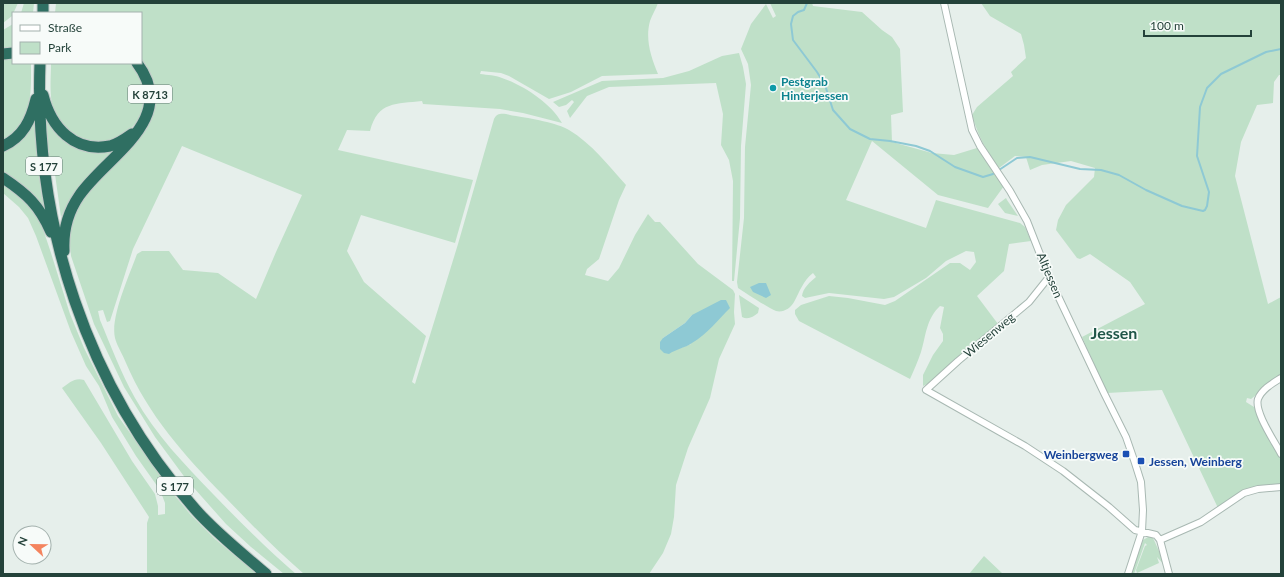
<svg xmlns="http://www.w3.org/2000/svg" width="1284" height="577" viewBox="0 0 1284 577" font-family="Lato,sans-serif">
	<rect width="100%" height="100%" fill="#e6efeb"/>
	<path fill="#bfe0c8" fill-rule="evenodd" d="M3,3H18L12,16L3,23Z
		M24,3H34L33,13H21Z
		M56,3H658C656,9 652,15 650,21C645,39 651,57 658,74L602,76L571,92L549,99L509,76L501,73L481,71L480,74C488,75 495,75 502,78C523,85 551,103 562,123L523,113L500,109L423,104L422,101C396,104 378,101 370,131L347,130L338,150L473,180L455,243L361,215L347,251L364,282L426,336L412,382L415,384L458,244L494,119C498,110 508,115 516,116C529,118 558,123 569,130C591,143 609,166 626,185L619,200L599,259L587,269L585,275L608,281L619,268L635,235L648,214L655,222H660L698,264L733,290L735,294L734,312L735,324L719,359L710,398L688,448L676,485L674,517L671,534L663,553L649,574H304C276,550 250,523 224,496C185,456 148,415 126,363C123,355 117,346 115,338C110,317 130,274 137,254L142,251H169L183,270L218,273L256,299L276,252L302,195L182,146L133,249L110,321L107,322L103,310L98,311L100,320C111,346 121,373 135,398C155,434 185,465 213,494C240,522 267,549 296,574H284L251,547L226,524L186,479L155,437L124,387L94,324L71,256L69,236L71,225L80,200L136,143L146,129L152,114L153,83L147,69L141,62V13H55ZM692,315L691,344L675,350L663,338L685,323Z
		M770,3H812L813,6L862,12L882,30L892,37L900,49L903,112L891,115L892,142L932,153L954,155L977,148L1004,186L988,208L938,195L872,141L846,200L926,228L936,200L1020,223L1025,227L1031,241L1009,244L1004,271L977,296L998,324L929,383L923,386V375L933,355L943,341V334L940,328L944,307L940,306C926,319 926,336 921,352C918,361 914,370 910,379L799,321L795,314V310L801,305L829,296L848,298L885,305L895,301L950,263H960L970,270L976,262L974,252L966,251L946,261L926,278L894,297L884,299L829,293L805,298L802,296C803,288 810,282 816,277L813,273C803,281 800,291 794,302C791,308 783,313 776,311C768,308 746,293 738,288L737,282L744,218L745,147L751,85L748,64L741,49L751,24L766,4L773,18L776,16Z
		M981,3H1281V75H1279L1274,82L1273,103L1257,105L1241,142L1235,176L1268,304L1281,297V375L1263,387L1256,395L1251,399L1247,398L1246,402L1254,407L1281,460V484L1242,491L1218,508L1162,390L1107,393L1082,337L1145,304L1130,282L1090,254L1080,259L1077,258L1056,230L1058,220L1066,205L1094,177L1095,168L1071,161L1042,165L1030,170L1026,157L1015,156L999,168C986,150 978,136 972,115L977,107L1013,76L1011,72L1026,58L1024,45L1021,34L990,16Z
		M13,24V48L3,49V30Z
		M739,53L743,67L746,84L741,146L740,218L734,281H732L733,181L729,160L721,145L723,114L716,83L609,87L587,96L570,118L567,111L574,102L572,100L566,105L559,107L553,102L602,81L663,78L689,71L722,56Z
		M13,59V63H31C31,93 33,124 3,140V60Z
		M51,63H130C135,69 141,75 143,84C152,113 128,142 98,142C90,141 81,140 74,136C71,133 68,130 65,127C63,124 59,121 57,118C48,102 51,80 51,63Z
		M45,114C51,128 63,146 80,149C88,150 111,146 121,145L77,191L70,199L61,217L53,160L48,154Z
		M34,120L41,192L45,209H44C31,190 22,184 3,173V151Z
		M3,183L21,195L38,214L51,253L70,314L84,348L118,416L171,491L190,514L215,539L257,574H147V523L149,517L101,443L62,388C69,383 75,377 84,380L132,461L155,494L158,506V515L165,514V503L160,490L136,456L112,417L99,386L86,366L71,332L36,236L28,218L19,207L3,193Z
		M1006,198L1007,200L1018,216L1005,213L998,204Z
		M739,295L759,308L758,313C753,317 748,320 742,317Z
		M1150,536L1152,537L1154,540L1166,567L1157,557L1159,563L1137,573L1136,570L1145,546L1147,545L1145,543L1134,574H1131L1143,540Z
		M984,556L1003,574H969Z"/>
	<path fill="#8ec9d4" d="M759,283H766L771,295L766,298L753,292L750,287Z
		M721,300H726L730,308C718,320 707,334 692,343C685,348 676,349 669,354L664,353L660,349V342L663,338L685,323L692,315Z"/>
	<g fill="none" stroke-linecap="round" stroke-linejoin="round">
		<path stroke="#8ec9d4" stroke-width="2" d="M807,3L804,10L798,12L793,16L791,24L793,40L817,72L825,85L833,110L850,129L870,139L890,141L916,146L930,151L955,167L983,177L993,174L1017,158L1030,157L1080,169L1101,170L1119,175L1146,190L1182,206L1203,211L1205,210L1207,206L1209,192L1197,156L1200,107L1207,88L1221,74L1266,52L1281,49"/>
		<g stroke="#a8b8b2" stroke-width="8">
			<path id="street" d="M944,3L972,130L980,146L1010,191L1027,221L1049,277L1104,393L1126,437L1135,463L1141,482L1143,510L1142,531L1128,574
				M1049,277L1029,302L958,361L926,390L1025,446L1063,471L1109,507L1135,530L1156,535L1160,540L1169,574
				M1281,378C1273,383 1262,389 1258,399C1254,412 1275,442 1281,454
				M1160,540L1201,522L1244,493L1258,489L1281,487"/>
		</g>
		<g stroke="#c2cac8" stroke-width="13">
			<path id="highway" d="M43,13V3
				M3,54L13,53
				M40,63C34,225 87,387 195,509C216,533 242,553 266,574
				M43,95C51,127 74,153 110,146C118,144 125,139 132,134
				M3,146C23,137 31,120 36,99
				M3,178C27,194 39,205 51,232
				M64,251C63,232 68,212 79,196C106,156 180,120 137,63"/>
		</g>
		<use href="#street" stroke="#fff" stroke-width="6"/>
		<use href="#highway" stroke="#2f6f62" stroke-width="11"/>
	</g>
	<circle fill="#0f9aa8" stroke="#f7fbf9" stroke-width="1.5" cx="773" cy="88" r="4"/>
	<g fill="#1a4fb4" stroke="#f7fbf9" stroke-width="1.5">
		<rect x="1122" y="450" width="8" height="8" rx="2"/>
		<rect x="1137" y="457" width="8" height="8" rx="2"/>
	</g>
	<g text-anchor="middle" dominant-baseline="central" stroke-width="3.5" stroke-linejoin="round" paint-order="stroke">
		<g fill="#f7fbf9" stroke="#637a73" stroke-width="1">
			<rect x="128" y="85" width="44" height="18" rx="3"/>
			<rect x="26" y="157" width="36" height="18" rx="3"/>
			<rect x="157" y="477" width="36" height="18" rx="3"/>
		</g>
		<g font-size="11" font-weight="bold" fill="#24423a">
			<text x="150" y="94">K 8713</text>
			<text x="44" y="166">S 177</text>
			<text x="175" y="486">S 177</text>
		</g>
		<g font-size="12" font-weight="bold" fill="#0d838f" stroke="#f7fbf9" text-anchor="start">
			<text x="781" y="81">Pestgrab<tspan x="781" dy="14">Hinterjessen</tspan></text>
		</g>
		<g font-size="12" fill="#24423a" stroke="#f7fbf9">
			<text transform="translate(1050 275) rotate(67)">Altjessen</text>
			<text transform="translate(989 335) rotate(-40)">Wiesenweg</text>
		</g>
		<g font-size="12" font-weight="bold" fill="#164399" stroke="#f7fbf9" text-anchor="end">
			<text x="1118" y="454">Weinbergweg</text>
			<text x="1149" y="461" text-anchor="start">Jessen, Weinberg</text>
		</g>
		<g font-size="16" font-weight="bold" fill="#1f5548" stroke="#f7fbf9">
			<text x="1114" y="332">Jessen</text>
		</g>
	</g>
	<rect width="1284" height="577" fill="none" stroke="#24423a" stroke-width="8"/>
	<rect x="12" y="12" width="130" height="52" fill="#f7fbf9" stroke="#a3b1ad"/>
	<rect x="20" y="25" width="20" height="6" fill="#ffffff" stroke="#a3b1ad"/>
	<text x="48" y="32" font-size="12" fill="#24423a">Straße</text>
	<rect x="20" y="42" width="20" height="12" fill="#bfe0c8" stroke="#a3b1ad"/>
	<text x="48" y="52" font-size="12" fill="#24423a">Park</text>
	<g transform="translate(32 545) rotate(292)"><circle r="19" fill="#f7fbf9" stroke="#a3b1ad"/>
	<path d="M0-3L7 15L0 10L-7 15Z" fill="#f4845f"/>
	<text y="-6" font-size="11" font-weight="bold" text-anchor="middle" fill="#24423a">N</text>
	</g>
	<path d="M1144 30v6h107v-6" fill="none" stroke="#24423a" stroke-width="2"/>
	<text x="1150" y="30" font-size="12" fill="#24423a" stroke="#f7fbf9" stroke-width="3" paint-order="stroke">100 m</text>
</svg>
